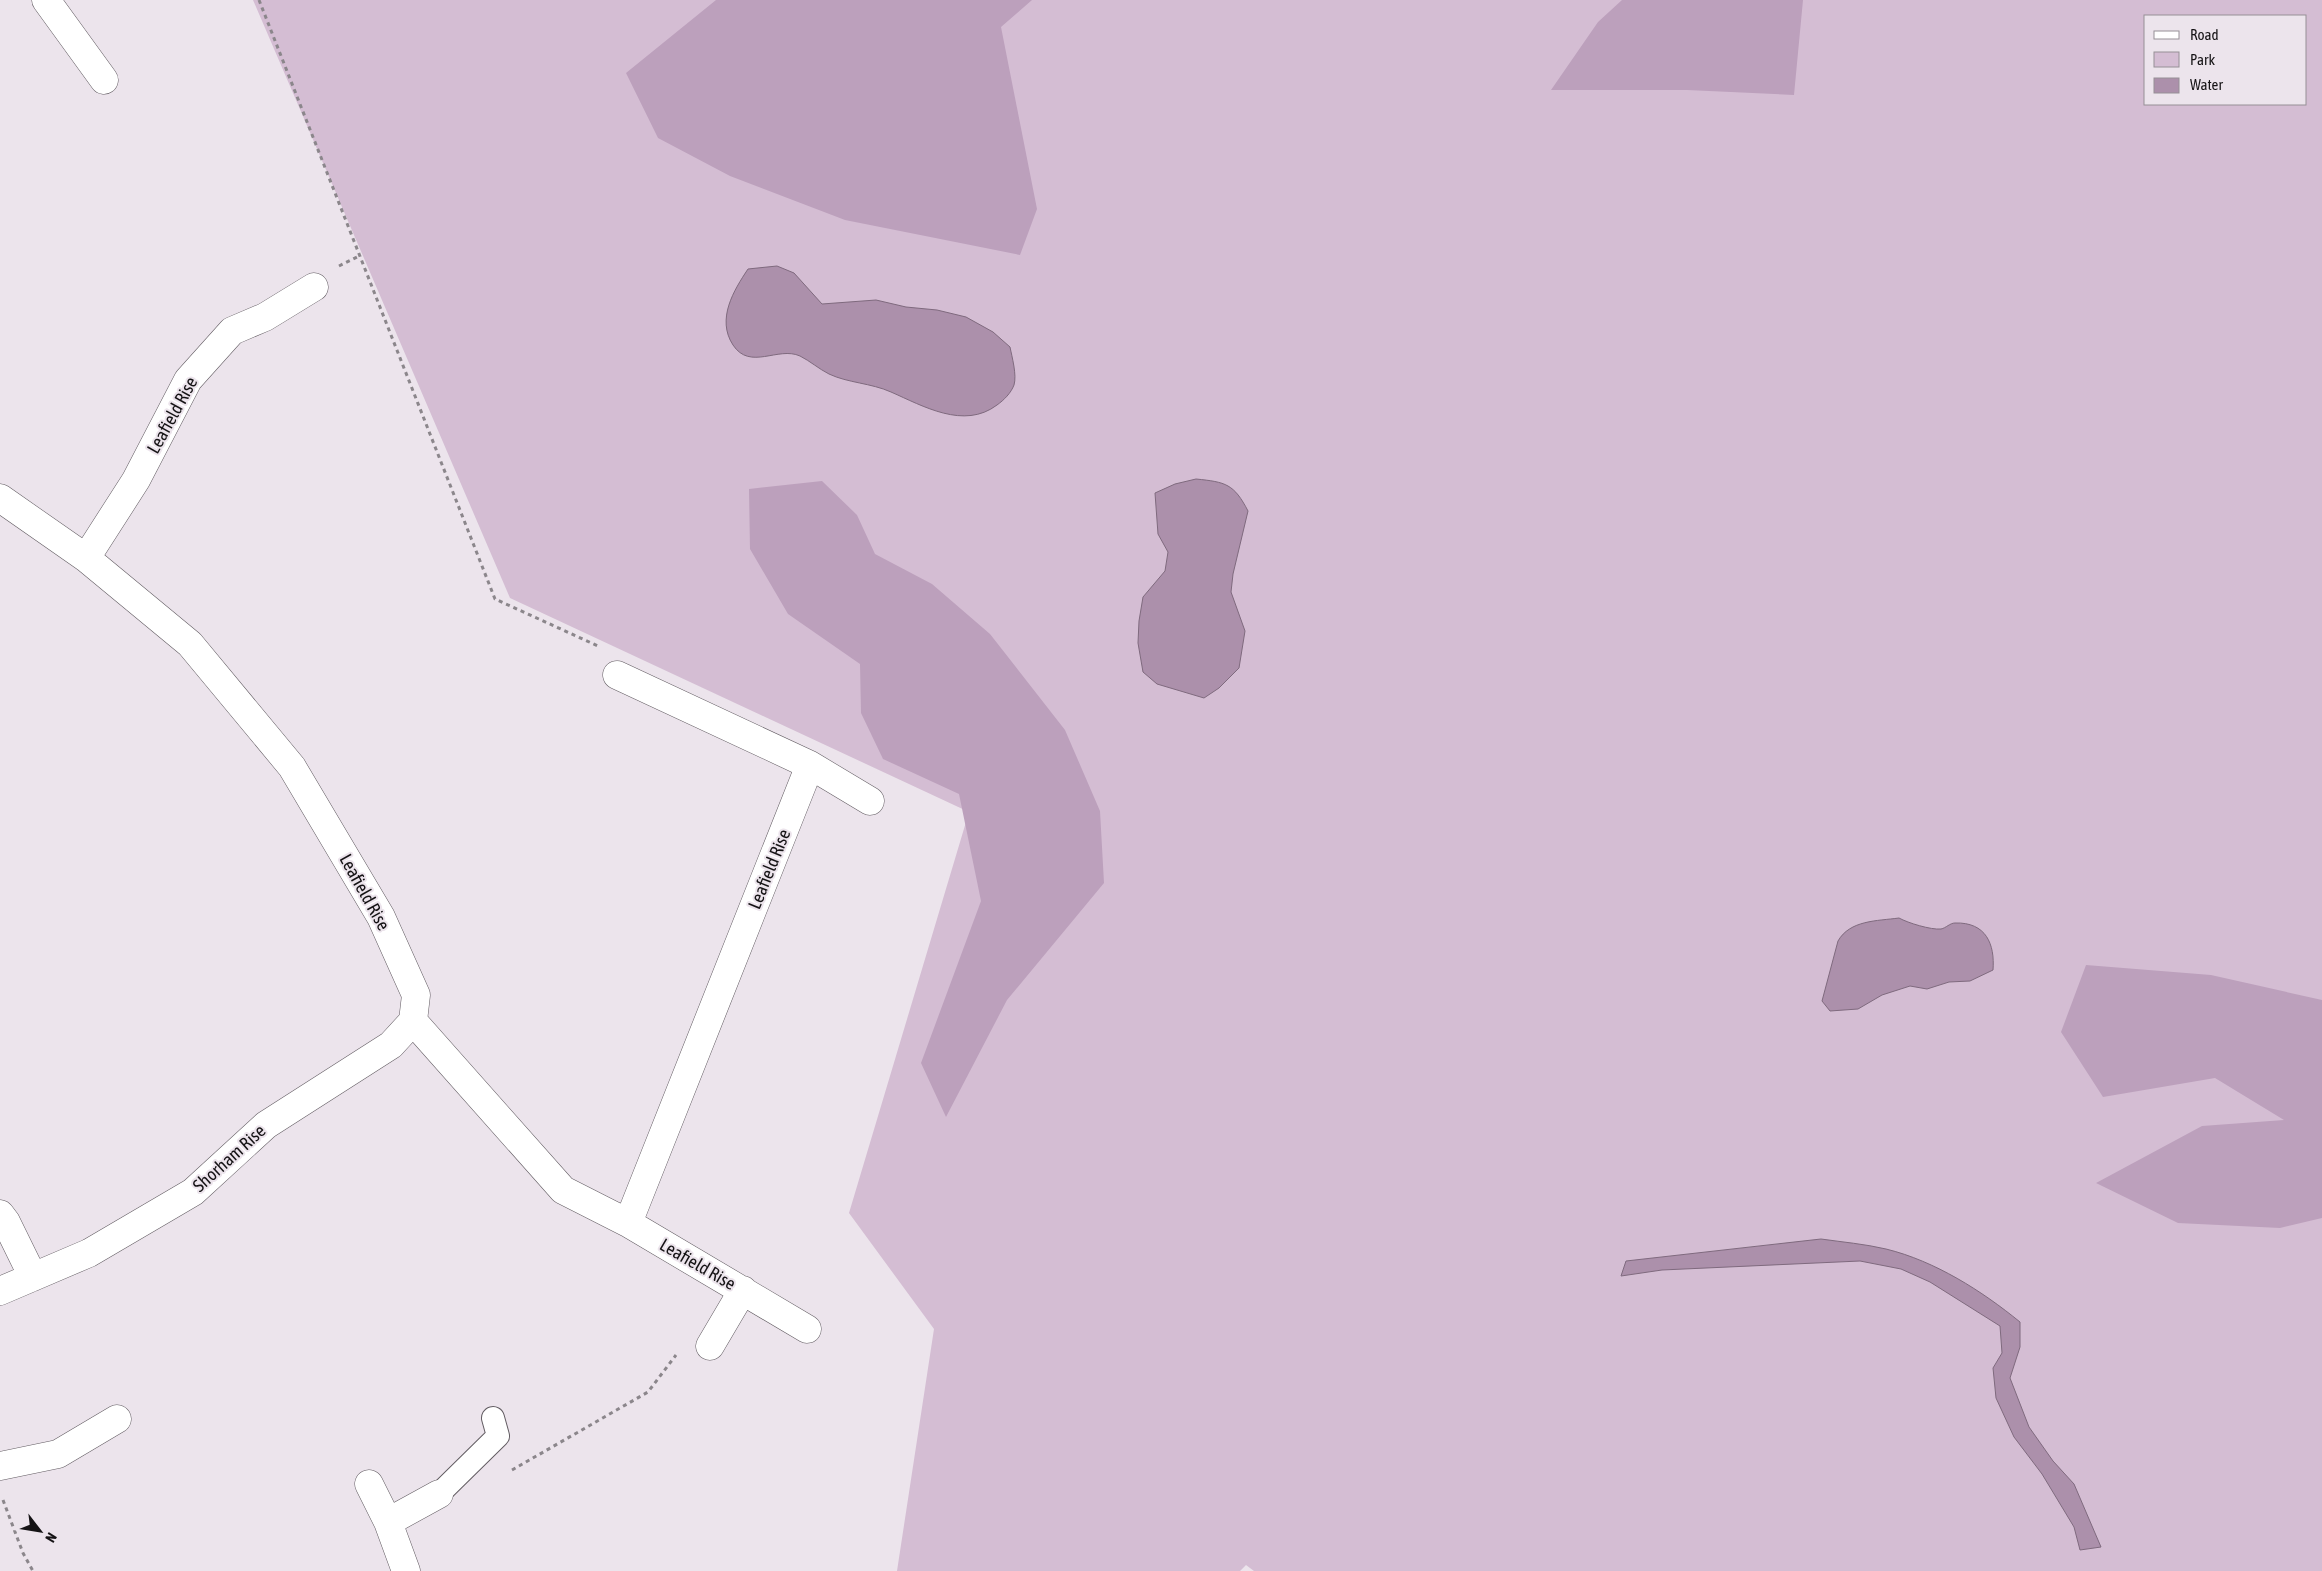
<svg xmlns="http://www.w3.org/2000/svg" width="2322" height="1571" viewBox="0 0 2322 1571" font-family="'Asap Condensed',sans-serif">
	<rect width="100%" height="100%" fill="#ece4ec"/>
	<path fill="#d4bdd3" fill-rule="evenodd" d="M253,0H2322V1571H1254L1246,1565L1240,1571H897L934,1329L849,1213L969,812L510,598ZM2146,16H2306V104H2146Z"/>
	<path fill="#bca0bc" d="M716,0H1032L1001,27L1037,209L1020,255L845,220L730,176L658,138L626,73Z
		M1622,0H1803L1794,95L1687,90H1551L1598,22Z
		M822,481L857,515L875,554L932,584L990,634L1065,730L1100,811L1104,883L1007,1000L946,1117L921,1063L981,901L959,794L883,759L861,713L860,664L788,614L750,549L749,489Z
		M2086,965L2211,975L2322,1000V1218L2280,1228L2178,1223L2096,1183L2202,1126L2284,1120L2215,1078L2103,1097L2061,1032Z"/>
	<path fill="#ac90ab" stroke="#7f6a7e" d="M777,266L794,273L822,304L876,300L906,307L937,310L966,317L993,332L1010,347C1012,357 1017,375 1014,385C1011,393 1004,400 997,405C964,430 923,406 891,392C871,383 848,383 829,374C819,369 810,361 800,356C778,346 750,371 733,345C716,319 734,290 748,269Z
		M1196,479C1226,482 1234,484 1248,511L1233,574L1231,592L1245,631L1239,668L1219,688L1204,698L1157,684L1143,672L1138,643L1139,621L1143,597L1165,571L1168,552L1158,534L1155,493L1175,484Z
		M1899,918C1908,923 1931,930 1941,929C1946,928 1950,923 1955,923C1986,922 1995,944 1993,970L1970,981L1949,982L1927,989L1910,986L1882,995L1858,1009L1830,1011L1822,1001L1838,941C1850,920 1877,921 1899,918Z
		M1821,1239C1842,1242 1865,1244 1886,1249C1935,1261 1982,1291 2020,1322V1347L2010,1378L2029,1427L2053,1461L2074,1484L2101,1547L2080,1550L2074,1527L2042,1474L2014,1437L1996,1398L1993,1368L2002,1353L2000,1326L1930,1282L1901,1269L1860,1261L1662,1270L1621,1276L1626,1261Z"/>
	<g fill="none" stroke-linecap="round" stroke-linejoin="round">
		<g stroke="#625c62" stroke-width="24">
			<path id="service" d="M439,1494L498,1436L493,1418"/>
		</g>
		<g stroke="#625c62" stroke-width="29">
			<path id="minor" d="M46,0L104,80
				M0,498L86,558L190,644L292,767L381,917L416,995L413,1021L563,1190L628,1223L807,1329
				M86,558L136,480L188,380L232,331L265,317L314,287
				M617,675L810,765
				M0,1214L6,1222L33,1277
				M628,1223L810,765L870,801
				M0,1291L89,1253L193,1192L266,1125L391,1045L413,1021
				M710,1346L743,1290
				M0,1466L58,1454L117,1419
				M369,1484L388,1522
				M406,1571L388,1522L439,1494"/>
		</g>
		<path stroke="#8b868b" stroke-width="3" stroke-dasharray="4 4" stroke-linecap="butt" d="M259,0L495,599L598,646
			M339,266L361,255
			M512,1470L648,1392L676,1355
			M3,1500L23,1553L33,1571"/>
		<use href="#service" stroke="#fff" stroke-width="22"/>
		<use href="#minor" stroke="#fff" stroke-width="28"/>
	</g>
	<g text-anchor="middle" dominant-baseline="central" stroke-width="4" stroke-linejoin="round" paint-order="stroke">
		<g font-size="18" fill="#151315" stroke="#ece4ec">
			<text transform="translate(172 415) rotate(-61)">Leafield Rise</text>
			<text transform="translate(769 869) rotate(-68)">Leafield Rise</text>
			<text transform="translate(365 892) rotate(61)">Leafield Rise</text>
			<text transform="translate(229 1158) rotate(-42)">Shorham Rise</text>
			<text transform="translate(698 1264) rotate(30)">Leafield Rise</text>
		</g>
	</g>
	<rect x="2144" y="15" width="162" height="90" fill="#ece4ec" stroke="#969096"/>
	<rect x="2154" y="31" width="25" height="8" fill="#ffffff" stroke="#969096"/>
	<text x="2190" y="40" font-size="15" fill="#151315">Road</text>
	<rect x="2154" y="52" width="25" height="15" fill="#d4bdd3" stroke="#969096"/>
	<text x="2190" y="65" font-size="15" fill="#151315">Park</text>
	<rect x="2154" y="78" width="25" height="15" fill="#ac90ab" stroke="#969096"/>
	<text x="2190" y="90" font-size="15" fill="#151315">Water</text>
	<g transform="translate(40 1531) rotate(121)" stroke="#ece4ec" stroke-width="4" paint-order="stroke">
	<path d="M0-4L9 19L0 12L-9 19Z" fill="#151315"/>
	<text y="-8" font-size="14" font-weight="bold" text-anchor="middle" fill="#151315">N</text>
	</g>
</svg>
